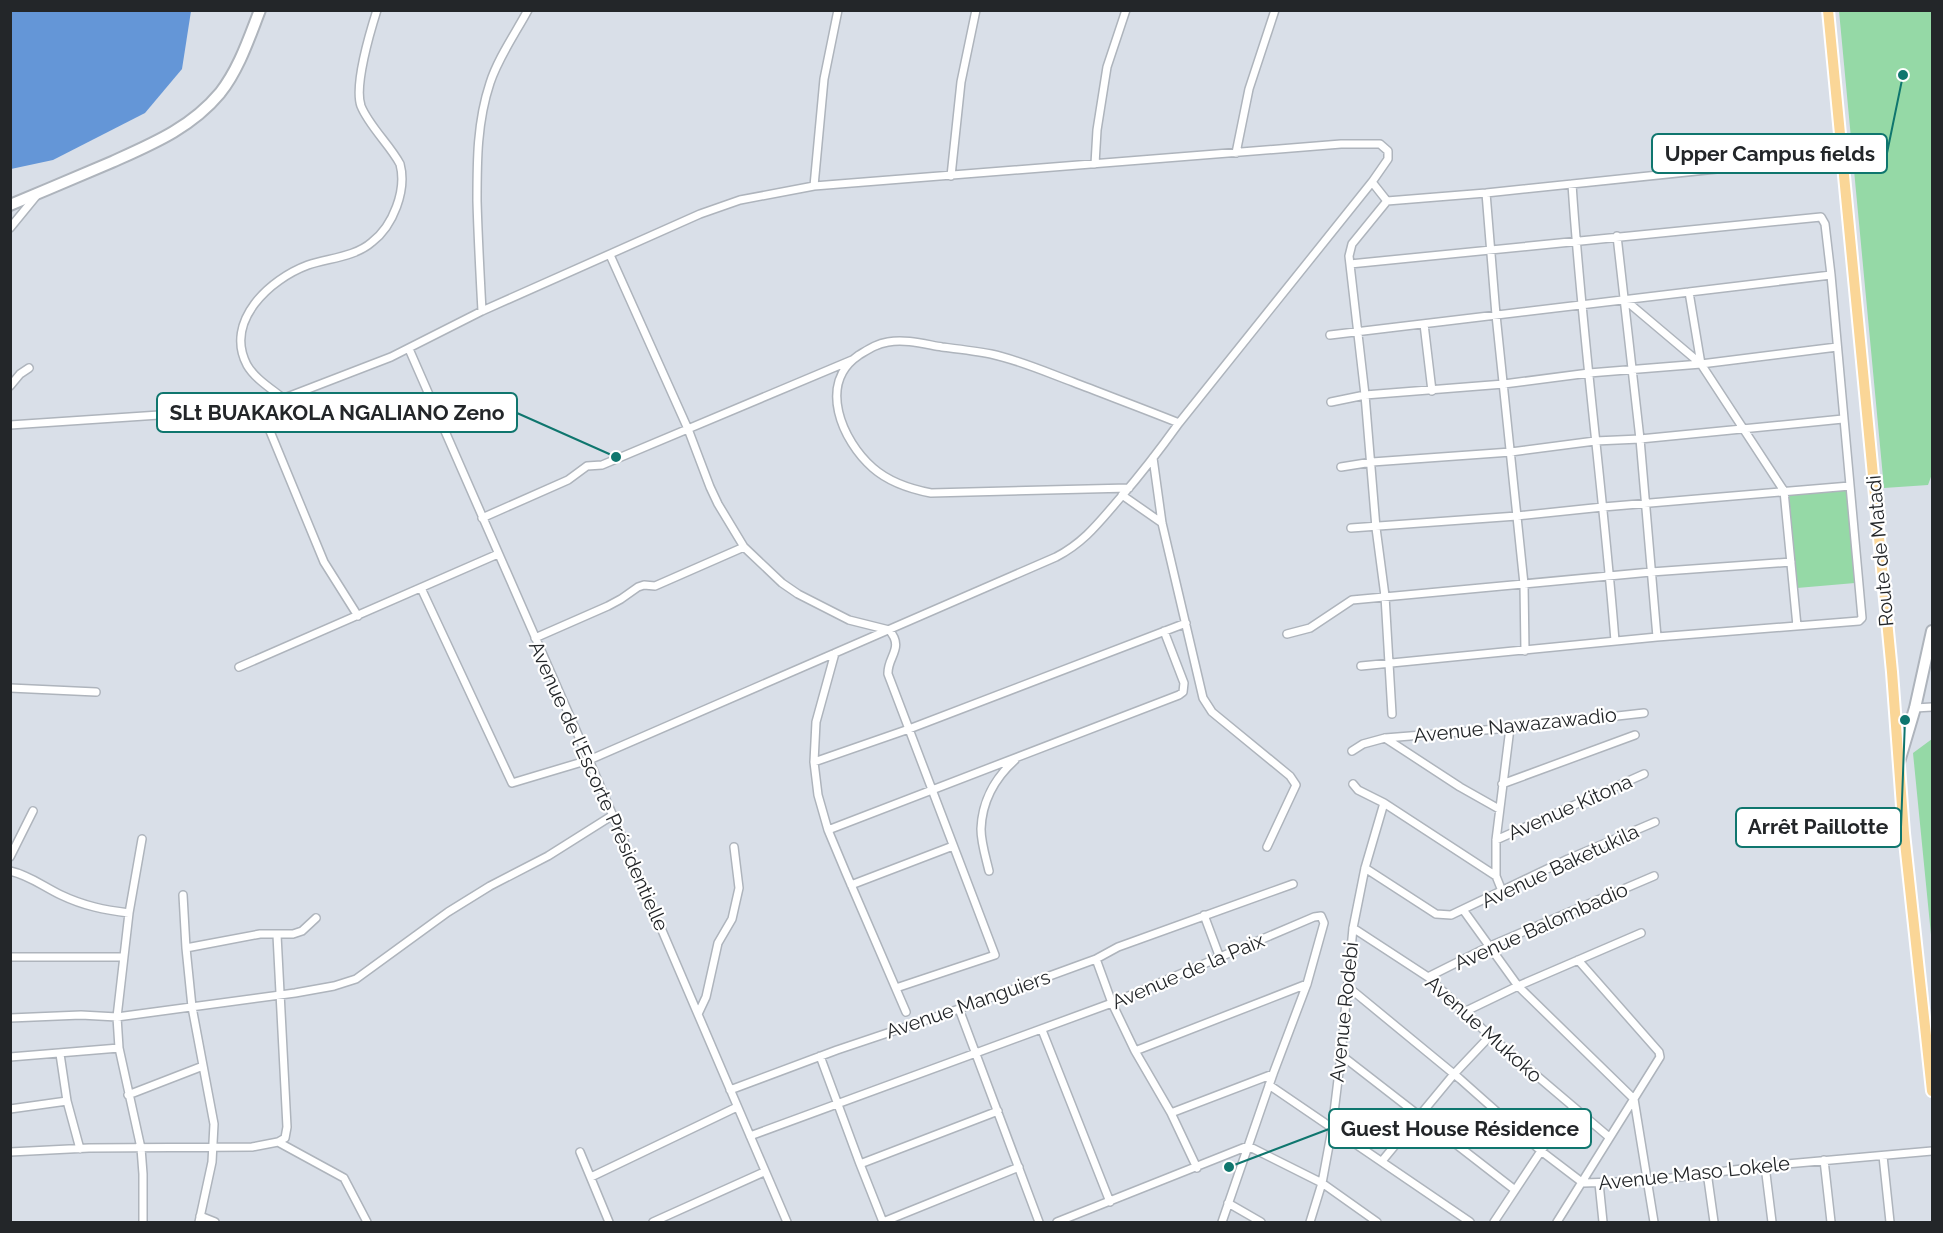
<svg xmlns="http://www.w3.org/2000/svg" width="1943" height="1233" viewBox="0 0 1943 1233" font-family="Raleway,sans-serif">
	<rect width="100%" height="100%" fill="#d9dfe8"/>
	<path fill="#95d9a6" d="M1839,11H1932V474L1928,485L1884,488Z
		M1847,490L1855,583L1797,588L1789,495Z
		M1932,739V945L1913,753Z"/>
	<path fill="#6496d7" d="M10,11H191L182,69L145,113L53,160L11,169Z"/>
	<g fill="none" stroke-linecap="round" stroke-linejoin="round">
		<g stroke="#aeb4bc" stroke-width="10">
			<path id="street" d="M1236,153L1249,89L1275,10
				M1095,164L1097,130L1107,67L1126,10
				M951,176L961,82L976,10
				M1372,182L1387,201L1352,244L1349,256L1365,395L1376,528L1385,596L1392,714
				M1572,184C1582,337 1603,488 1615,641
				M814,186L824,79L838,10
				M1486,193L1496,315L1524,584L1525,651
				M1387,201L1486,193L1793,161
				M10,228L37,195
				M1617,236L1640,439L1657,637
				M610,255L688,429L710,487L718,504L744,547L782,583L798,594L849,620L889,630C905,648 887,657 888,674L995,955L896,988
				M1350,264L1821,217L1825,224L1831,275L1862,618L1859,621L1657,637L1361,666
				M1689,292L1701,364
				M1624,299L1701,364L1784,491L1797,626
				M482,311C480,274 478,238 477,201C477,161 477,122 490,83C498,58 515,34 528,10
				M1424,324L1432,391
				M1330,335L1831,275
				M409,349L589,760L787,1222
				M10,386L20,374L29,368
				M284,399C272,389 255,379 247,365C224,321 270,279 308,265C329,258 355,257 372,242C393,226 407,190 400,164C390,145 369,126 361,106C354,86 370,32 377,10
				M1331,402L1365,395L1504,384L1589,373L1701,364L1837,347
				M260,407L324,562L358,616
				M10,425L249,409L269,404L391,357L482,311L700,214L740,200L814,186L1341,144H1380L1388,151V159L1372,182L1179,423C1161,448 1142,473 1121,497C1100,521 1085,542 1056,557L589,760L512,783L421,588
				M1153,458L1162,523L1203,698L1212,712L1290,776L1296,785L1267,847
				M1341,467L1372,462L1511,452L1595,441L1640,439L1843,419
				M1129,488L931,493C910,489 889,482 873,468C842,441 817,383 859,355C869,349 876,344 888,342C906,339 924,344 942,347C958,349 975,351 991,354C1019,360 1046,372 1073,382C1109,396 1144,409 1179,423
				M1122,495L1162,523
				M482,518L568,480L587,466L602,465L852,360
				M1351,528L1517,516L1603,507L1850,486
				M1287,634L1310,628L1352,600L1651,572L1791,562
				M535,638L608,606L621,599L638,587L644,585L655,586L744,547
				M835,653L816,722L814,762L818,795L828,830L846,873L906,1012
				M239,667L498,554
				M10,688L96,692
				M1915,708L1932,707
				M1385,738L1460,787L1499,809
				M1352,751L1363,744L1385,738L1510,728L1644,713
				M814,762L909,729L1186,623
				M1353,784L1358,790L1384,803L1496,876
				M1502,784L1635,735
				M828,830L1179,695L1183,692L1184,683L1164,631
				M142,839L129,913L117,1017L119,1048L141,1148L143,1174V1222
				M1496,840L1644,774
				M10,857L33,811
				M1365,868L1436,914L1451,915L1568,859L1655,822
				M10,871C29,875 44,887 61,895C84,906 105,910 129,913
				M989,871C986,858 981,843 981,829C982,802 995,778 1015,760
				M851,885L953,846
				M1502,891L1496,876V840L1510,728
				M183,895L186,948L192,1007L214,1124L212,1162L199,1222
				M1464,911L1518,986L1634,1099L1654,1222
				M1204,915L1220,958
				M1353,928L1428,977L1490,1036L1609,1137
				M186,948L260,934H293L302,931L316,918
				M10,957H123
				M1096,959L1112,1003L1135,1051L1171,1113L1197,1168
				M1428,977L1490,946L1654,876
				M1347,986L1460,1079L1541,1151L1583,1183L1648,1181L1765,1166L1932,1151
				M959,1009L1039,1222
				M1464,1012L1518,986L1641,933
				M698,1014L706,997L718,943L732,919L739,888L734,847
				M10,1018L81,1015L117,1017L295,993L334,986L356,979L448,912L490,886L548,856L613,815
				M1042,1030L1110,1202
				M1135,1051L1307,984
				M60,1054L67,1101L80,1149
				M1341,1055L1515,1190
				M820,1056L860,1164L883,1222
				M10,1057L119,1048
				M1269,1085L1470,1222
				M730,1090L837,1050L959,1009L1096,959L1118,947L1293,884
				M128,1095L203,1066
				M10,1109L67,1101
				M1171,1113L1273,1074
				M750,1136L1112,1003L1314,917L1321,916L1324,923L1307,984L1273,1074L1222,1222
				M278,1142L344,1178L367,1222
				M10,1152L89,1148L252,1147L278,1142L285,1138L287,1127L277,935
				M580,1152L609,1222
				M1883,1156L1890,1222
				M1824,1160L1831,1222
				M1382,1161L1454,1074L1490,1036
				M860,1164L998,1111
				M1765,1166L1772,1222
				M1707,1172L1714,1222
				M591,1177L737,1107
				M1599,1183L1603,1222
				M1228,1203L1261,1222
				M200,1216L215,1222
				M653,1222L764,1172
				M883,1222L1019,1167
				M1057,1222L1248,1146L1322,1183L1377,1222
				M1310,1222L1322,1183L1332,1129L1341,1055L1353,928L1365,868L1384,803
				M1494,1222L1541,1151L1573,1107
				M1557,1222L1660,1057L1659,1052L1578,960"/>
		</g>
		<g stroke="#aeb4bc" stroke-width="14">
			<path id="secondary" d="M10,205C44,191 79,176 112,162C152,144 191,128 220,93C239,69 249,38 260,10
				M1899,762L1915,708L1932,631"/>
		</g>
		<g stroke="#fff" stroke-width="14">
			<path id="primary" d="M1828,10L1892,672L1904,833L1932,1091"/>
		</g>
		<use href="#street" stroke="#fff" stroke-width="7"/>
		<use href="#secondary" stroke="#fff" stroke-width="10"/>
		<use href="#primary" stroke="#fad697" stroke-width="10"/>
	</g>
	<g text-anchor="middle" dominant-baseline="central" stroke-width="4.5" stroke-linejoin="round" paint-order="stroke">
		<g font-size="20" fill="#232629" stroke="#fff">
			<text transform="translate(1880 551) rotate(-95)">Route de Matadi</text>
			<text transform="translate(1515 725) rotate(-6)">Avenue Nawazawadio</text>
			<text transform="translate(599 786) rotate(66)">Avenue de l'Escorte Présidentielle</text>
			<text transform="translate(1570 807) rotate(-24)">Avenue Kitona</text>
			<text transform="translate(1560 866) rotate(-25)">Avenue Baketukila</text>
			<text transform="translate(1541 926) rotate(-24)">Avenue Balombadio</text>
			<text transform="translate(1188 971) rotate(-23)">Avenue de la Paix</text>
			<text transform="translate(968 1004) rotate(-19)">Avenue Manguiers</text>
			<text transform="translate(1344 1012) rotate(-84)">Avenue Rodebi</text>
			<text transform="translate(1484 1029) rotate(42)">Avenue Mukoko</text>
			<text transform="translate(1694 1173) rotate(-6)">Avenue Maso Lokele</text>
		</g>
	</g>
	<path fill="none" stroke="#0f766e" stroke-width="2" d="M1903 75L1887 153M616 457L517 413M1905 720L1901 827M1229 1167L1329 1129"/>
	<g fill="#0f766e" stroke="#fff" stroke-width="2">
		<circle cx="1903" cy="75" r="6"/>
		<circle cx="616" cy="457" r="6"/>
		<circle cx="1905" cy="720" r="6"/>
		<circle cx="1229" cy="1167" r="6"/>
	</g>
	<g fill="#fff" stroke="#0f766e" stroke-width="2">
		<rect x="1652" y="134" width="235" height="39" rx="6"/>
		<rect x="157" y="393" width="360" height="39" rx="6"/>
		<rect x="1736" y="808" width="165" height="39" rx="6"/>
		<rect x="1329" y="1109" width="262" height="39" rx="6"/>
	</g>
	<g font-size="21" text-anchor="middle" font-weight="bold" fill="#232629">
		<text x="1770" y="161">Upper Campus fields</text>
		<text x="337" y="420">SLt BUAKAKOLA NGALIANO Zeno</text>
		<text x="1818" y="834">Arrêt Paillotte</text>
		<text x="1460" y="1136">Guest House Résidence</text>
	</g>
	<rect width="1943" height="1233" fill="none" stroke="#232629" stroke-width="24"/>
</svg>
